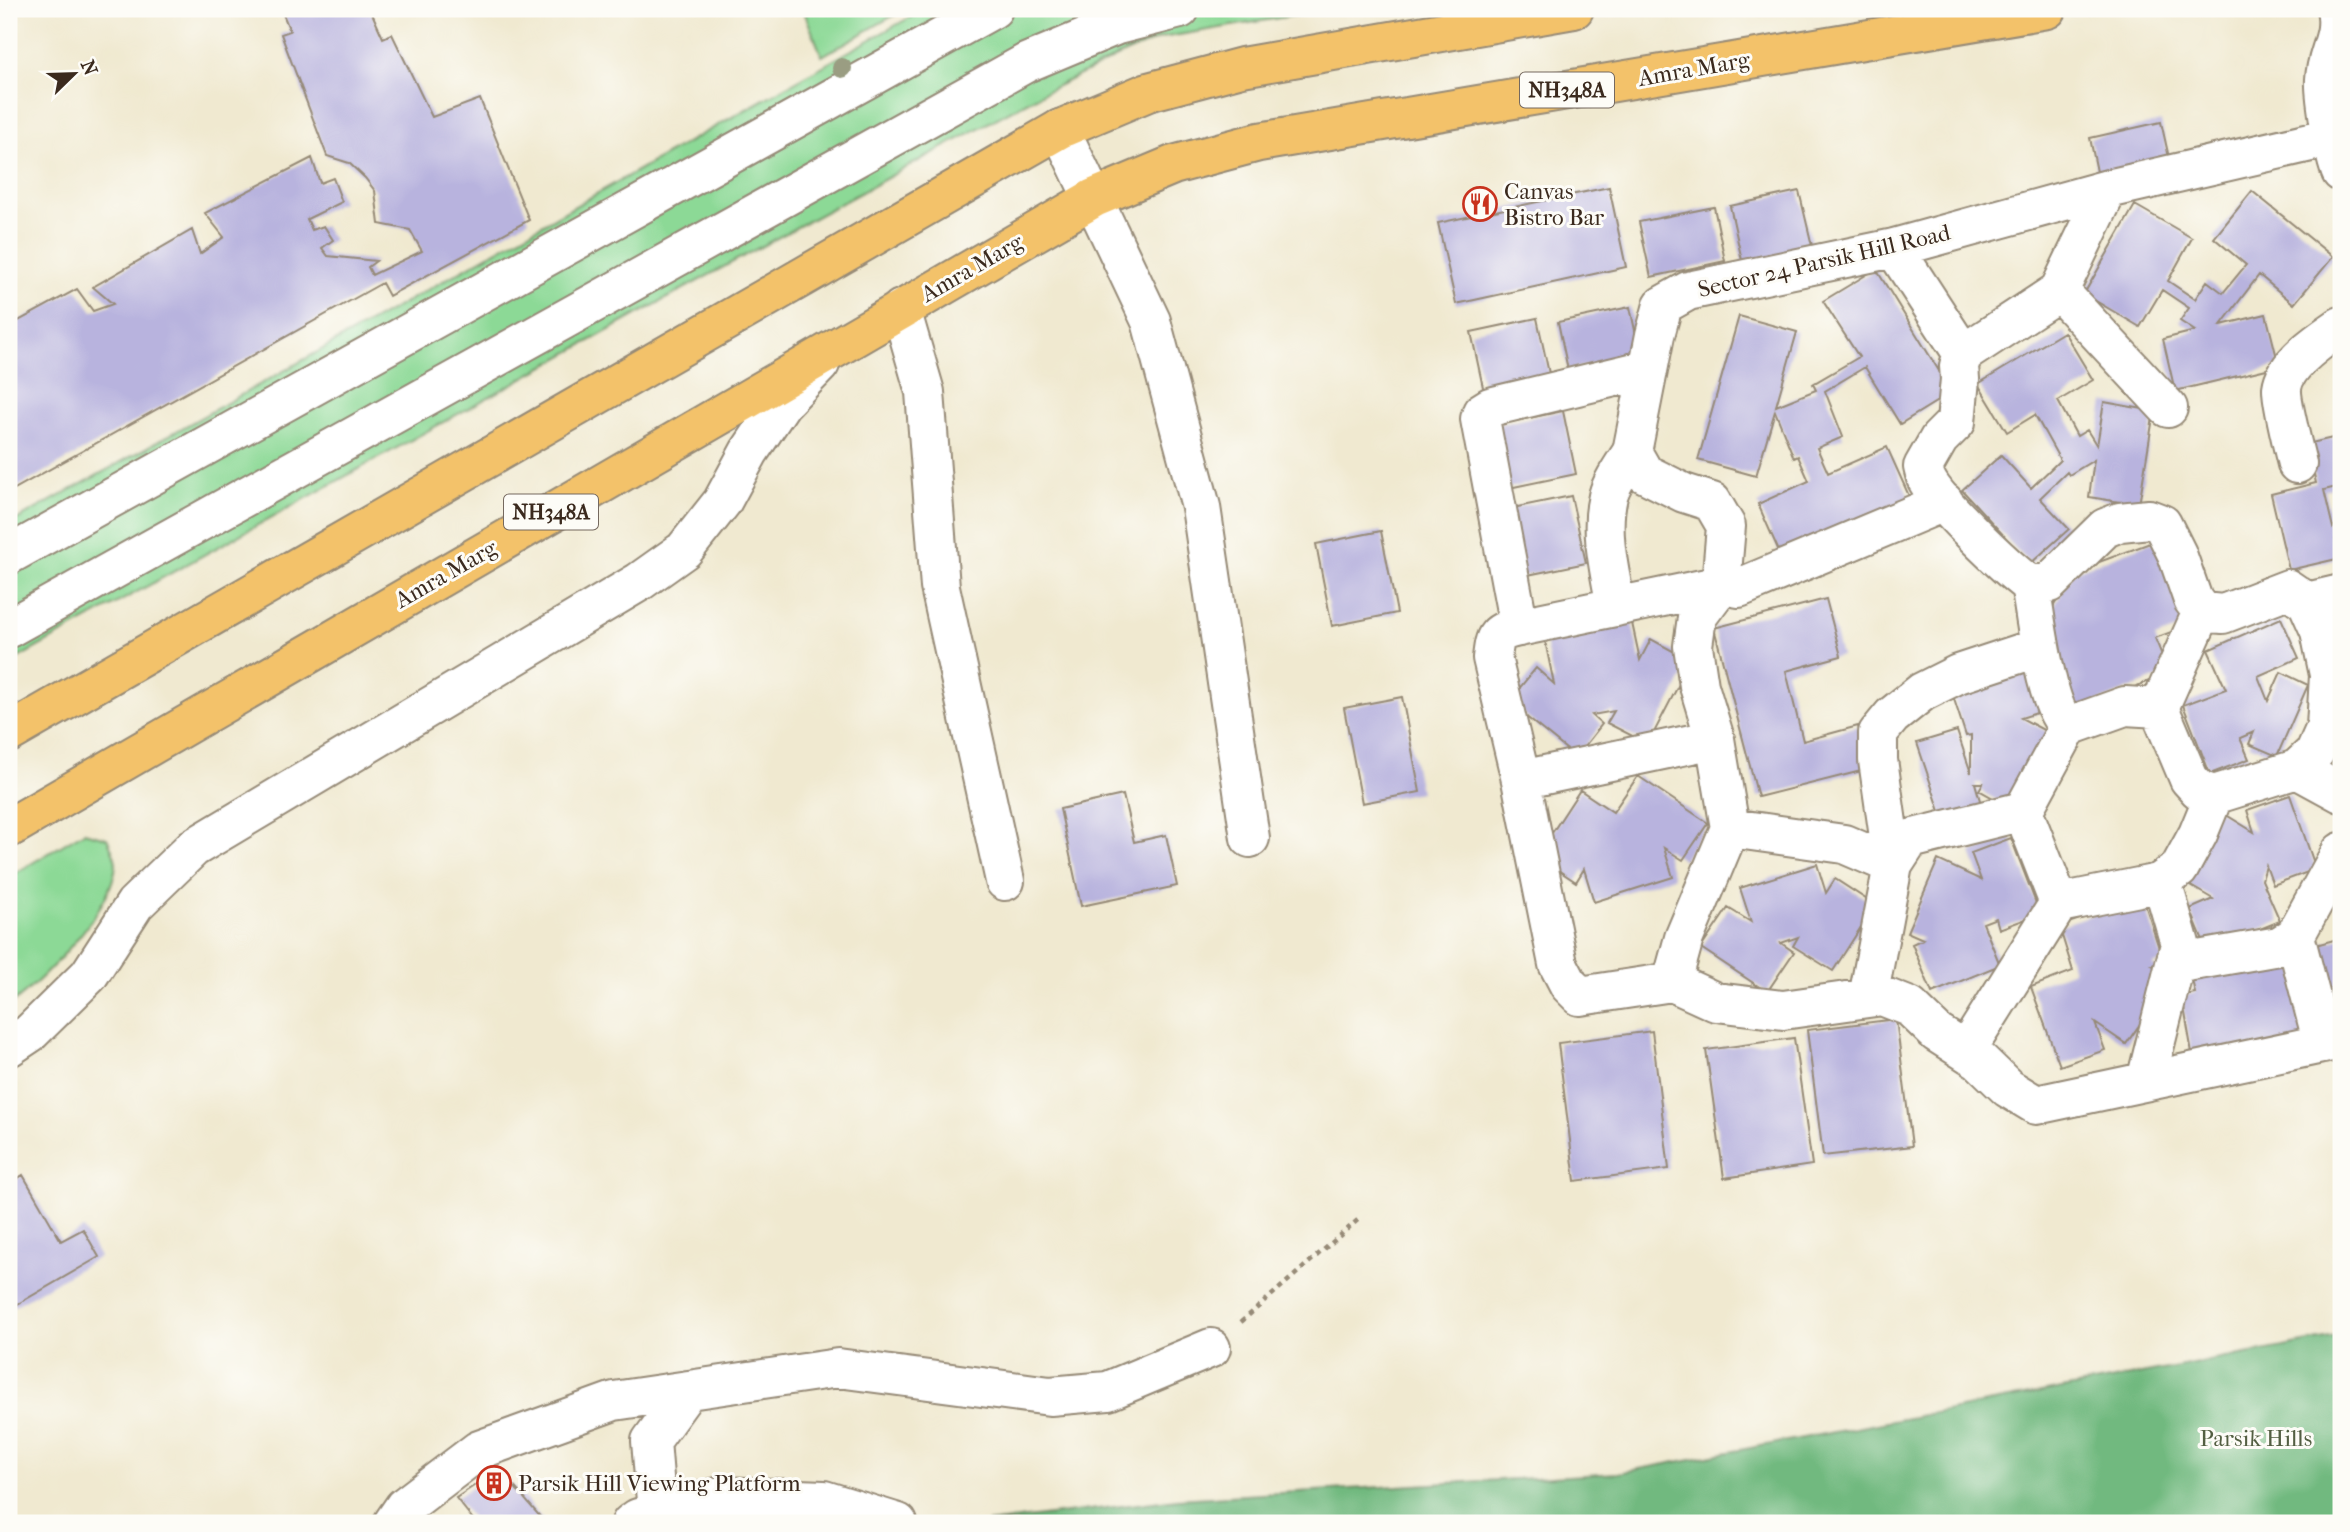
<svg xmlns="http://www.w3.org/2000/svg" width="2350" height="1532" viewBox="0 0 2350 1532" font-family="'IM FELL French Canon',serif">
	<rect width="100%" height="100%" fill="#fdfcf7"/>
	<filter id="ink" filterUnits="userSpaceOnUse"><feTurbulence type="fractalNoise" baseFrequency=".0143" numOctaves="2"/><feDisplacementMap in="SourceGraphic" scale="14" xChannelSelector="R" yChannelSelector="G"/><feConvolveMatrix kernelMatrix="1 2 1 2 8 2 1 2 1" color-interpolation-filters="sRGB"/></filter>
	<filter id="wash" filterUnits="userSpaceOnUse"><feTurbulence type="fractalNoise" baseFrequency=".00686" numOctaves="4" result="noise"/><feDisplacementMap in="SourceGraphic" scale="28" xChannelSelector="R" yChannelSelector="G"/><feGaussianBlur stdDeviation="1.57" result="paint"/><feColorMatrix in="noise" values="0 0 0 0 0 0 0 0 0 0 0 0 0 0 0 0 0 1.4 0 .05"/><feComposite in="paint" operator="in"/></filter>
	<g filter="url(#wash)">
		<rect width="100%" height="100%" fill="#f0e9d0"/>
		<path fill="#8cd996" stroke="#64825a" stroke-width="2" d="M803,9H905L822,56Z
			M925,9H1333L1161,38L1127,52L1045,92L676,293L9,663V524C316,356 619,179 925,9Z
			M84,832L107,838C110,845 116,856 116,864C112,911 45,978 9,1006V877Z"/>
		<path fill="#71b97f" stroke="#56724e" stroke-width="2" d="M2341,1336V1523H988L1177,1499L1618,1473Z"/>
		<g id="blocks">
			<path fill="#b8b3de" d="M281,9H370L383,38L392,34L432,117L480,99L529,220L389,296L382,283L9,492V326L77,289L93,311L113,304L93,287L192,230L200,254L224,237L205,213L312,158L320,183L333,178L342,202L307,219L312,230L324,226L333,240L322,248L328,256L376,261L368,267L372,275L422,251L410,230L379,224L375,191L365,178L349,163L327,156L281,34L290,31Z
				M2161,122L2172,171L2100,186L2090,138Z
				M1609,187L1626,267L1456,304L1438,223Z
				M1799,191L1813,250L1743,265L1730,206Z
				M2252,191L2333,257L2294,304L2259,275L2221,325L2266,314L2279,366L2175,391L2163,339L2195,331L2180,321L2189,308L2162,290L2140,327L2084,294L2135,205L2192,238L2168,281L2195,299L2207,281L2223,293L2246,265L2214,238Z
				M1714,207L1725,261L1651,277L1639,222Z
				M1876,269L1952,392L1900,424L1865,367L1825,391L1843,437L1817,448L1828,473L1887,447L1914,507L1785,565L1758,504L1809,481L1798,456L1794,458L1775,411L1756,476L1698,460L1739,316L1797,332L1776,406L1816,390L1813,384L1859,357L1823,301Z
				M1630,307L1640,354L1568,370L1558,322Z
				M1537,318L1550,378L1484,392L1471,332Z
				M2064,332L2093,380L2058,401L2077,436L2087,430L2097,446L2104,402L2154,411L2139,505L2089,497L2094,460L2069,475L2067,472L2040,498L2069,529L2030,564L1962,490L2001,455L2031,488L2060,460L2035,415L2007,432L1978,384Z
				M1563,411L1576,474L1504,489L1491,426Z
				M2341,436V486L2324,490L2333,528L2341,515V545L2336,541L2341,558L2289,570L2271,494L2316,483L2307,444Z
				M1571,496L1586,563L1518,577L1503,510Z
				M1381,531L1397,613L1332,626L1316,544Z
				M2158,540L2190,625L2155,638L2169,673L2078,710L2042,625L2075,571Z
				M1826,599L1841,656L1786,671L1803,741L1858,726L1869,769L1758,797L1714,628Z
				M2281,618L2299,658L2258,676L2268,701L2281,672L2308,685L2277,756L2249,744L2254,732L2240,738L2249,759L2210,774L2183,705L2226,689L2208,650Z
				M1632,623L1640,660L1651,639L1691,661L1648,744L1607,723L1614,711L1592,715L1602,724L1576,757L1508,702L1536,668L1554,684L1545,641Z
				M2028,668L2043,711L2021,718L2051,734L2011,808L1979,790L1983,783H1975L1983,811L1944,823L1917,743L1957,731L1971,773V735L1966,736L1952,693Z
				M1402,697L1420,792L1362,803L1344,708Z
				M1638,776L1708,823L1683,860L1664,848L1673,877L1594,902L1584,869L1576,882L1537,856L1580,790L1613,812Z
				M1123,795L1134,842L1166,835L1177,886L1081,906L1060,809Z
				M2290,795L2316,869L2273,885L2266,866L2262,880L2280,921L2207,950L2190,909L2213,899L2177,878L2218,810L2254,832L2247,810Z
				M2011,838L2040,914L1999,929L1996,918L1983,923L2000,965L1932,993L1912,944L1923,939L1907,932L1938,860L1981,880L1971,853Z
				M1817,864L1826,893L1835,879L1875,905L1833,971L1793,946L1798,937L1781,943L1794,952L1767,992L1701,948L1728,908L1751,922L1740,888Z
				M2143,898L2163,961L2152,965L2172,978L2126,1044L2095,1023L2105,1050L2060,1066L2031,987L2073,971L2059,926Z
				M2341,938V1033L2305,948Z
				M2291,947L2309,1043L2194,1064L2182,996L2195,993L2189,966Z
				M1896,1019L1912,1146L1823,1156L1807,1030Z
				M1652,1031L1669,1169L1575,1181L1558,1043Z
				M1794,1038L1812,1165L1724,1178L1706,1050Z
				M23,1175L61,1241L83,1229L99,1257L9,1309V1184Z
				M499,1469L543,1520L538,1523H476L456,1498Z"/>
		</g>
	</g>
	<g filter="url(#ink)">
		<use href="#blocks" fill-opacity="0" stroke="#968a77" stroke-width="2"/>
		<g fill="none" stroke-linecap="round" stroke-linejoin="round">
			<g stroke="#968a77" stroke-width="42">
				<path id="minor" d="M2336,9C2342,37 2326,53 2325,79C2324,97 2334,156 2341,172
					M1060,129L1151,321L1201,507L1250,838
					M2341,135L2108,189L1894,248L1688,291L1663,305L1655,335L1632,452L1644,473L1684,493L1712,502L1726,526L1721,585L1697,617L1693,646L1699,686L1715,739L1730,828L1684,938L1672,982L1716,1002L1783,1010L1882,996L1910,1007L1937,1033L1979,1060L2008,1088L2036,1105L2341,1040
					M2108,189L2059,291L1963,354L1959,366L1960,379L1956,422L1939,439L1923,467C1924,471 1925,475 1926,478C1936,501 2008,569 2030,585L2049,583L2105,528L2120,522L2149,519L2162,524L2177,554L2193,600L2202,612L2223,614L2288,589L2307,602L2320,631L2329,675L2326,727L2315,752L2297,769L2214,795L2199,790L2189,779L2159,708L2202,612
					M1894,248L1963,354
					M2059,291L2168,408
					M901,309L925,392L940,587L1005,881
					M2297,464C2293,447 2281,401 2282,388C2285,363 2322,339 2341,326
					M9,555L993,9
					M2030,585C2036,616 2045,710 2069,726
					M2307,602L2341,594
					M1616,607C1610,572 1599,532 1608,496C1612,481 1624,465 1632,452
					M1519,627L1480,419L1482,412L1490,407L1648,369
					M9,628L1026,63L1117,25L1180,9
					M2297,769L2341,793
					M1521,780L1715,739
					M1730,828L1844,844L1893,865
					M1893,865L1878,760V733L1892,716L1922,692L1958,674L2040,647
					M2159,883L2179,869L2198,834L2214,795
					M2059,903L2023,811L2069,726L2125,706L2159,708
					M2295,936L2323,1044
					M2175,964L2279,946L2295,936L2341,852
					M1672,982L1580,996L1569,985L1558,964L1521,780L1492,658C1495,635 1495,632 1519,627L1721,585L1739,588L1944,502
					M1868,998L1893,865L1910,839L2023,811
					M9,1047L30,1033L89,975L135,904L193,848L639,582L684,550L722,502L749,452L782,403L820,364
					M1966,1051L2059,903L2159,883L2167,899L2180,944L2146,1081
					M657,1513L651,1441L688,1390
					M393,1523L404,1507L479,1450L614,1401L838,1368L1050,1396L1108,1391L1211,1348
					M631,1523L638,1518L721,1496L824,1500L898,1523"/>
			</g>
			<g stroke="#968a77" stroke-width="42">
				<path id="highway" d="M9,733L1060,129L1148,92L1242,67L1574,9
					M9,828L1094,198L1173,165L1259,142L2047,9"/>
			</g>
			<path stroke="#968a77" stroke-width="4.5" stroke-dasharray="5 5" stroke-linecap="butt" d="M1241,1322L1360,1218"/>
			<use href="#minor" stroke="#fff" stroke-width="38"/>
			<use href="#highway" stroke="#f3c26a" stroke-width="38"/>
		</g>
		<circle fill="#9a9d82" cx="842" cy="68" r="10"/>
	</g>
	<defs>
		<g id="restaurant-ring" transform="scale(1.75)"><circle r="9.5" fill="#fdfcf7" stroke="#c8321e" stroke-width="1.5"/><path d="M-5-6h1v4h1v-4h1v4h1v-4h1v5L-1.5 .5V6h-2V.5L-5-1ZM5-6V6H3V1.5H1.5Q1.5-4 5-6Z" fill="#c8321e"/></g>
		<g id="building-ring" transform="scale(1.75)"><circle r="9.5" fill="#fdfcf7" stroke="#c8321e" stroke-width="1.5"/><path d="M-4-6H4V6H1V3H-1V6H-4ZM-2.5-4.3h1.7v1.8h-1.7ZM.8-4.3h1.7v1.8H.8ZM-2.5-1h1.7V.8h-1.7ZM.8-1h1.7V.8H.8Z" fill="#c8321e"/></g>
	</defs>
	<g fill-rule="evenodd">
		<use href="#restaurant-ring" x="1480" y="204"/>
		<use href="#building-ring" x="494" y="1483"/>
	</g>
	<g text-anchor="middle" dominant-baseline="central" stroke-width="6" stroke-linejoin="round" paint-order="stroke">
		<g fill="#fdfcf7" stroke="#75695f" stroke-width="2">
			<rect x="1520" y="72.5" width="94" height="35" rx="5"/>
			<rect x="504" y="494.5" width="94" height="35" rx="5"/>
		</g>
		<g font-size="21" font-weight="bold" fill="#3b2a1e">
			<text x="1567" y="90">NH348A</text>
			<text x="551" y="512">NH348A</text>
		</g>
		<g font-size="23" fill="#3b2a1e" stroke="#fdfcf7">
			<text transform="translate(1694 69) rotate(-10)">Amra Marg</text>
			<text transform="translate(1824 261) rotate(-13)">Sector 24 Parsik Hill Road</text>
			<text transform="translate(972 268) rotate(-30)">Amra Marg</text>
			<text transform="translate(446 574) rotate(-30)">Amra Marg</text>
		</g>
		<g font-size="23" fill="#3b2a1e" stroke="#fdfcf7" text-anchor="start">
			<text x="1504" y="191">Canvas<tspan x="1504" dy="26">Bistro Bar</tspan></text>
			<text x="518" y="1483">Parsik Hill Viewing Platform</text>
		</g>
		<g font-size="23" fill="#535f42" stroke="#fdfcf7">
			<text x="2256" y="1438">Parsik Hills</text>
		</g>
	</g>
	<rect width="2350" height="1532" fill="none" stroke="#fdfcf7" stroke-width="35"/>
	<g transform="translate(74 74) rotate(67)" stroke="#fdfcf7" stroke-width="5" paint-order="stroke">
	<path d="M0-5L12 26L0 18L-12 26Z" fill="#3b2a1e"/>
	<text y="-10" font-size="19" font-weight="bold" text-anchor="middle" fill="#3b2a1e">N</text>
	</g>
</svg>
